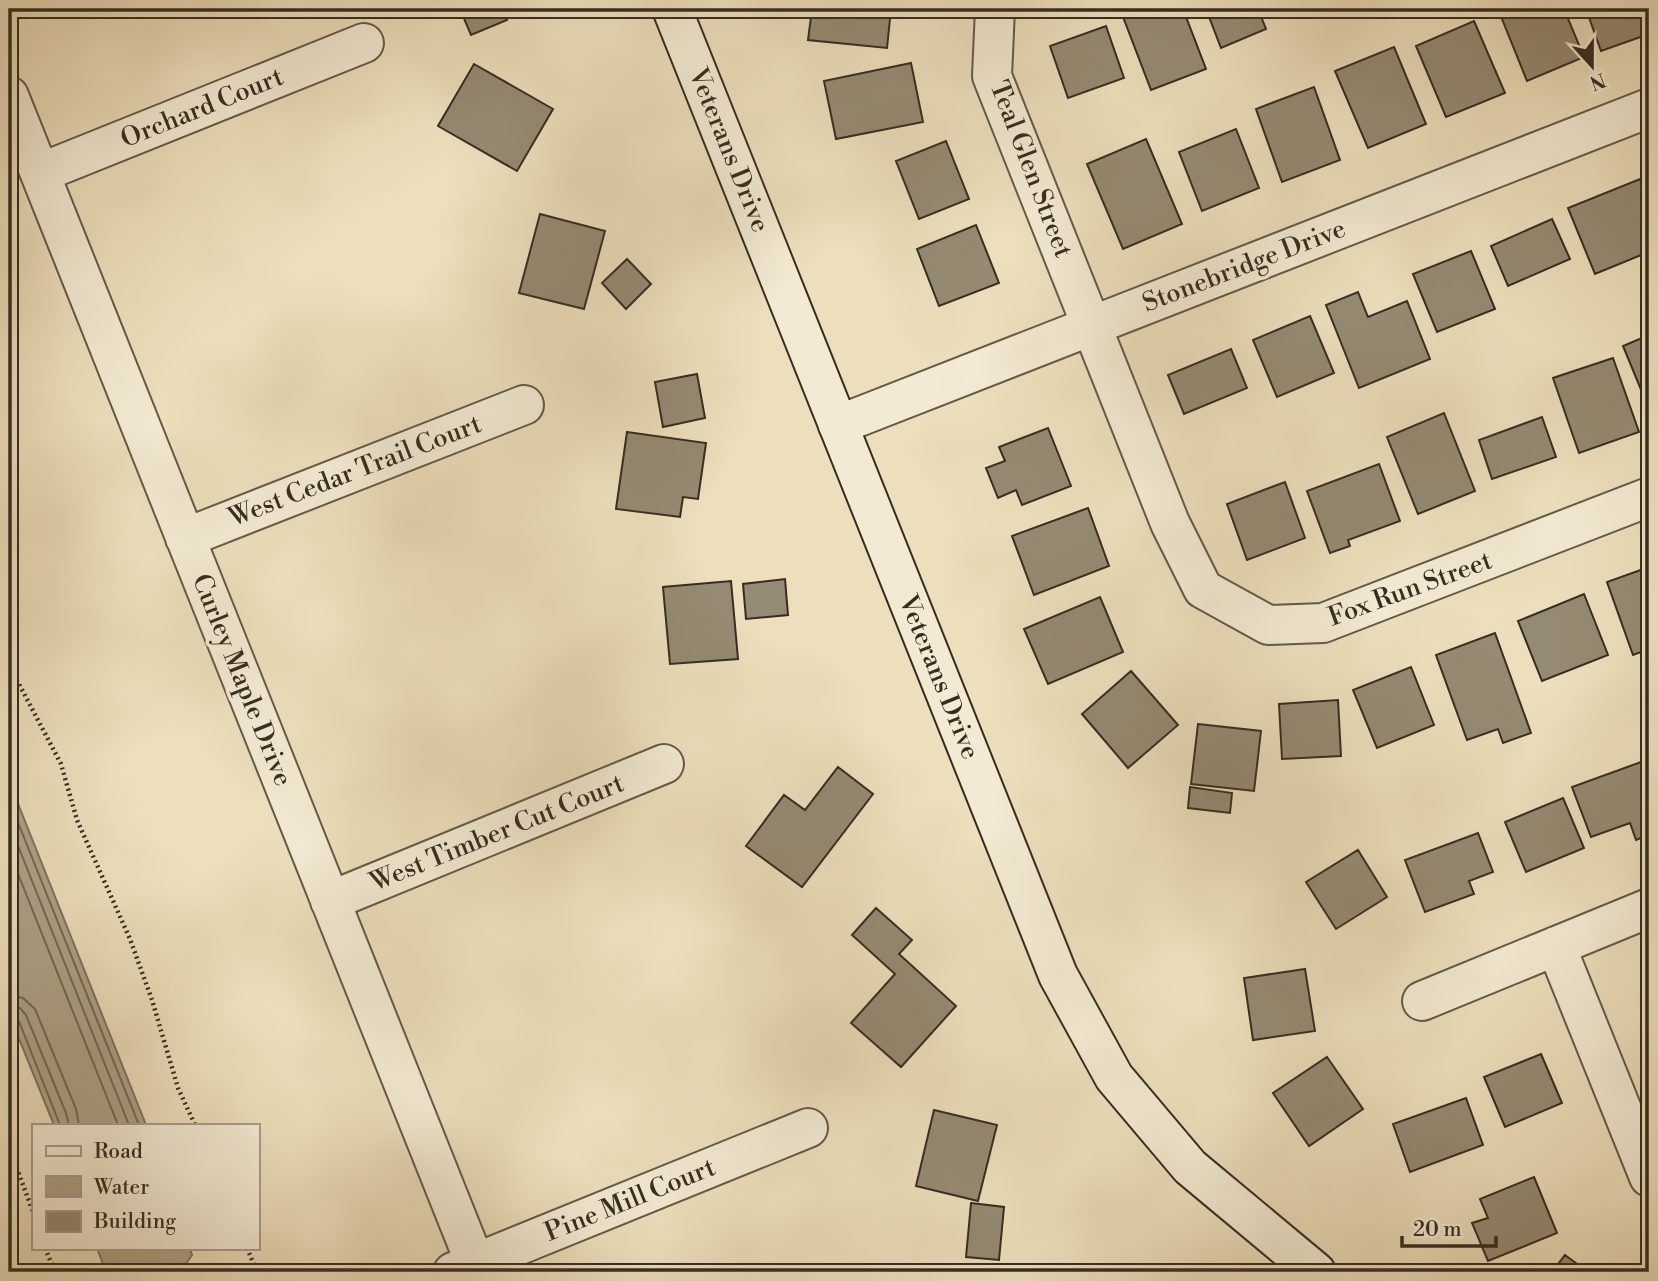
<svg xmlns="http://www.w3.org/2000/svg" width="1658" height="1281" viewBox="0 0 1658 1281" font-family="'Libre Bodoni',serif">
	<rect width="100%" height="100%" fill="#eddfbc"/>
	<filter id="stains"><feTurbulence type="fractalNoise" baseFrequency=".00286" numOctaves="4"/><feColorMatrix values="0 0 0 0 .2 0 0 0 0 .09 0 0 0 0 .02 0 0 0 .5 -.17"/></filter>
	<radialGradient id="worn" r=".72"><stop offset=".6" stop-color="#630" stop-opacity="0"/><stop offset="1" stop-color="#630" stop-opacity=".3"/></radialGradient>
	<path fill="#aea288" stroke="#7e7360" stroke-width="2" d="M9,781L146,1125H54L9,1014Z
		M97,1248H190L192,1255L180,1272H106Z"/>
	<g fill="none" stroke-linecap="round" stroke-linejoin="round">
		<path stroke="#726856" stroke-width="2" d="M9,800L139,1125
			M9,823L129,1125
			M9,851L118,1125
			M9,995L23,998L35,1009L76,1109L79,1125
			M9,1005L20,1008L26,1015L66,1113L69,1125
			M9,1014L14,1015L18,1019L60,1125"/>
	</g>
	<path fill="#958a73" stroke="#352d23" stroke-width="2" d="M460,9H502L507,20L471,35Z
		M812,9H891L887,48L808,40Z
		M1120,9H1183L1206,69L1151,90Z
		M1206,9H1272L1260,14L1266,29L1221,48Z
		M1498,9H1564L1584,57L1527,81Z
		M1586,9H1649V34L1601,51Z
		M1474,21L1505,93L1446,117L1416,46Z
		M1106,26L1124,78L1068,98L1050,46Z
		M1394,47L1426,124L1368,148L1335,71Z
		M911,63L923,122L836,139L824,81Z
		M474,64L553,109L517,171L438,126Z
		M1314,87L1340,160L1282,182L1256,109Z
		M1236,129L1259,188L1202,211L1179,152Z
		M1146,139L1182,224L1123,249L1087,164Z
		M946,141L969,199L919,219L896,161Z
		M1640,179L1649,202V271L1641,255L1595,274L1568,208Z
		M540,214L605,231L584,309L519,293Z
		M1552,219L1570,259L1508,286L1491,246Z
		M976,225L999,283L939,306L917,249Z
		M1471,251L1495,309L1437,332L1413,274Z
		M627,259L651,284L626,309L602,283Z
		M1358,292L1368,317L1407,301L1430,359L1359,388L1326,305Z
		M1310,316L1334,373L1277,397L1253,340Z
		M1649,335V409L1623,346Z
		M1231,349L1247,388L1184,414L1168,375Z
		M1613,358L1639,432L1579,453L1553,378Z
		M697,374L705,418L663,427L655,382Z
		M1444,413L1475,491L1418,514L1387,437Z
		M1542,417L1556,457L1492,479L1479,440Z
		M1048,428L1071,486L1022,505L1016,490L998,498L986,468L1005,461L999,447Z
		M627,432L706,443L698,499L683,497L680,517L616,509Z
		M1379,464L1400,521L1348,540L1350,546L1330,553L1307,491Z
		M1285,482L1305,538L1247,560L1227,504Z
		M1088,508L1109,566L1034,595L1012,536Z
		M1649,567V649L1633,655L1607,582Z
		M785,579L788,615L746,619L743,584Z
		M731,581L738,659L670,664L663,587Z
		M1584,594L1608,655L1542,681L1518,621Z
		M1100,597L1123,652L1048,684L1024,629Z
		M1495,633L1531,733L1503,743L1498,729L1467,740L1436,655Z
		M1411,667L1434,725L1377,748L1353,690Z
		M1131,671L1178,725L1128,768L1082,714Z
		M1338,700L1341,756L1282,759L1279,704Z
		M1198,724L1261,731L1254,791L1191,784Z
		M1641,762L1649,784V835L1636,840L1630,823L1591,837L1572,787Z
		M838,767L873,794L802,887L746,846L784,795L805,810Z
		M1190,787L1232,793L1230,813L1188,808Z
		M1563,798L1584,848L1526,872L1505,822Z
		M1478,833L1493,872L1469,881L1474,894L1425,912L1405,860Z
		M1358,850L1387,897L1336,929L1306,882Z
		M876,908L912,940L899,954L956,1006L901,1067L851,1023L895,974L852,935Z
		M1305,969L1315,1031L1253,1040L1244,978Z
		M1649,972V990L1643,974Z
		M1541,1054L1562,1103L1505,1127L1484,1077Z
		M1327,1057L1363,1109L1309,1146L1273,1093Z
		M1466,1098L1483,1145L1410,1172L1393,1124Z
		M934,1110L997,1125L978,1201L916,1186Z
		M1534,1177L1557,1233L1488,1261L1472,1223L1488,1218L1480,1199Z
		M971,1203L1004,1207L999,1260L966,1257Z
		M1565,1255L1588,1272H1552Z"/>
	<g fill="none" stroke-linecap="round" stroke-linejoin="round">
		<g stroke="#635a49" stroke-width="42">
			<path id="street" d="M995,9L992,76L1170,523L1203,589L1268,625L1323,623L1649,497
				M9,96L475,1263
				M40,173L364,43
				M838,425L1649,108
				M185,538L524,405
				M330,901L664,764
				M1556,946L1649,1177
				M1422,1001L1649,908
				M453,1272L808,1128"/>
		</g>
		<g stroke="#352d23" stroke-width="42">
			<path id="secondary" d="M672,9L1058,975L1114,1077L1190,1167L1316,1272"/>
		</g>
		<path stroke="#352d23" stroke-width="4.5" stroke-dasharray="2 3.5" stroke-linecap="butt" d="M9,665L61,764L77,820L130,939L152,1000L178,1088L195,1125
			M9,1147L33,1212
			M45,1248L55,1272
			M247,1248L257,1272"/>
		<use href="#street" stroke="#f3ead3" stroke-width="38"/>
		<use href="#secondary" stroke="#f3ead3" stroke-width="38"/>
	</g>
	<g text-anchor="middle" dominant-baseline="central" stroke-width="7" stroke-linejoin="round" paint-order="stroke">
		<g font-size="26" fill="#352d23" stroke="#f3ead3">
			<text transform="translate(202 108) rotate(-22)">Orchard Court</text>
			<text transform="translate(729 150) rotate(68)">Veterans Drive</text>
			<text transform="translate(1031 169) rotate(69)">Teal Glen Street</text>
			<text transform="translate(1244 266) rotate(-21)">Stonebridge Drive</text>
			<text transform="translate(355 471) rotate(-21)">West Cedar Trail Court</text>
			<text transform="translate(1410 589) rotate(-20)">Fox Run Street</text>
			<text transform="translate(939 677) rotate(68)">Veterans Drive</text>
			<text transform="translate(242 680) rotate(68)">Curley Maple Drive</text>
			<text transform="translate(497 833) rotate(-22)">West Timber Cut Court</text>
			<text transform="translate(630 1200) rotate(-22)">Pine Mill Court</text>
		</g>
	</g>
	<rect width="1658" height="1281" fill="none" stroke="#eddfbc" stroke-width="35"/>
	<rect x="10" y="10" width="1637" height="1260" fill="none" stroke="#352d23" stroke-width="3.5"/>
	<rect x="18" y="18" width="1623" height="1246" fill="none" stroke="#352d23" stroke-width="2"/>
	<rect x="32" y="1124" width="228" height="126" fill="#f3ead3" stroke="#a79e8d" stroke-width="2"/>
	<rect x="46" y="1146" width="35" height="10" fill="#f3ead3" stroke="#a79e8d" stroke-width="2"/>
	<text x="94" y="1158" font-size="21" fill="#352d23">Road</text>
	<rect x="46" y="1176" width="35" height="21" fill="#aea288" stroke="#a79e8d" stroke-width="2"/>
	<text x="94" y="1194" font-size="21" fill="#352d23">Water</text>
	<rect x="46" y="1211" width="35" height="21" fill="#958a73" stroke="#a79e8d" stroke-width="2"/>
	<text x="94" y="1228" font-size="21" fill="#352d23">Building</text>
	<g transform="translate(1592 66) rotate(159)" stroke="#f3ead3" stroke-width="5" paint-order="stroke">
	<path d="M0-5L12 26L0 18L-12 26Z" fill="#352d23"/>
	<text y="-10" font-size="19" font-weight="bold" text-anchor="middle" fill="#352d23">N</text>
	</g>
	<path d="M1402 1236v10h94v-10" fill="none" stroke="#352d23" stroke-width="3.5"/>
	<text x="1413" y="1236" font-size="21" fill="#352d23" stroke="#f3ead3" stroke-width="5" paint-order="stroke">20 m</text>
	<rect width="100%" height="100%" filter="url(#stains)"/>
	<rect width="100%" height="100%" fill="url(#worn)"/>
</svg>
